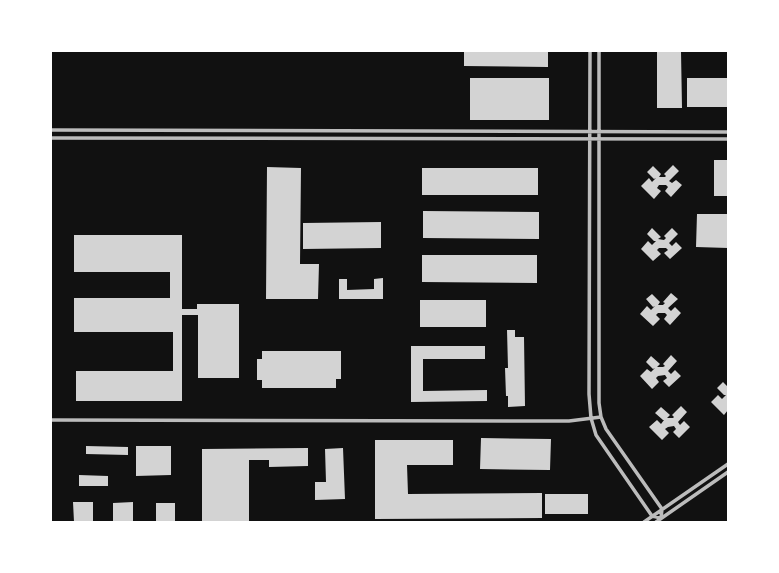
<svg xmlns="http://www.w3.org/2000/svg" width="779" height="573" viewBox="0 0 779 573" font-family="Figtree,sans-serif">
	<rect width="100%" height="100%" fill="#111"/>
	<path fill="#d3d3d3" d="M464,51H548V67L464,66Z
		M657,51H681L682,108H657Z
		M470,78H549V120H470Z
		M687,78H728V107H687Z
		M714,160H728V196H714Z
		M673,165L679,171L669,181L672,183L676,180L682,185L671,197L665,191L668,187L666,185H659L657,188L661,191L654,199L641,186L649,178L652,182L656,178L654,179L647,172L653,166L661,174L659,177H665L666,176L664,174Z
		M267,167L301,168L300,264H319L318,299H266Z
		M422,168H538V195H422Z
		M423,211L539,212V239L423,238Z
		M697,214H728V248L696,247Z
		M381,222V248L303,249V223Z
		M652,228L661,237L658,239L664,240L666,238L664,236L672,228L678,234L669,243L672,246L676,242L682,248L670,259L664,253L668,250L666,248H659L657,250L661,254L653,261L641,249L648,241L652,245L656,241H654L647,234Z
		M74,235H182V309H197V304H239V378H198V315H182V401H76V371H173V332H74V298H170V272H74Z
		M422,255H537V283L422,282Z
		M383,278V299H339V279H347V290L374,289V279Z
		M671,293L678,299L668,308L671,311L675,307L681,313L670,325L664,319L667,315L665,313H658L656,315L660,319L653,326L640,314L647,306L651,310L655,306L653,307L646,299L652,294L660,302L658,305H663L665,303L663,302Z
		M420,300H486V327H420Z
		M507,330H515V337H524L525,406L508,407V396H506L505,368H508Z
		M411,346H485V359H423V391L487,390V401L411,402Z
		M262,351H341V379H336V388H262V380H257V359H262Z
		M671,355L677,361L668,371L671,374L675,370L681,376L669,387L663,381L667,378L665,375L658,376L656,378L659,382L652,389L640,376L647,369L651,372L655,368L653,369L646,362L651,356L660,364L657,367H663L665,366L663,364Z
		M723,382L728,387V410L724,415L711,402L718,395L722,399L726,395H724L717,388Z
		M681,406L687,412L678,422L680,425L684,421L690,427L679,438L673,432L676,429L674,426L668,427L665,429L669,433L662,440L649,427L657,420L661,424L664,420H663L655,413L661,407L670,415L667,418H673L674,417L672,415Z
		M481,438L551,439L550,470L480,469Z
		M375,440H453V465H407L408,494L542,493V518L375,519Z
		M86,446L128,447V455L86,454Z
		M136,446H171V475L136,476Z
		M308,448V466L269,467V460H249V522H202V449Z
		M343,448L345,499L315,500V482H326L325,449Z
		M79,475L108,476V486H79Z
		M545,494H588V514H545Z
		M73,502H93V522H74Z
		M133,502V522H113V503Z
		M156,503H175V522H156Z"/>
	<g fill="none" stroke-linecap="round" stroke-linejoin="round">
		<path stroke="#bcbcbc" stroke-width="3.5" d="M590,51L589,394L591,418L596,435L652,516L661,518L662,509L606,429L601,417L599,403V51
			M51,130L728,132
			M51,138L728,139
			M51,420L569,421L601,417
			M644,522L728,464
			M656,522L728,472"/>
	</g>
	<rect width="779" height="573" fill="none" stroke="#ffffff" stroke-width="104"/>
</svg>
